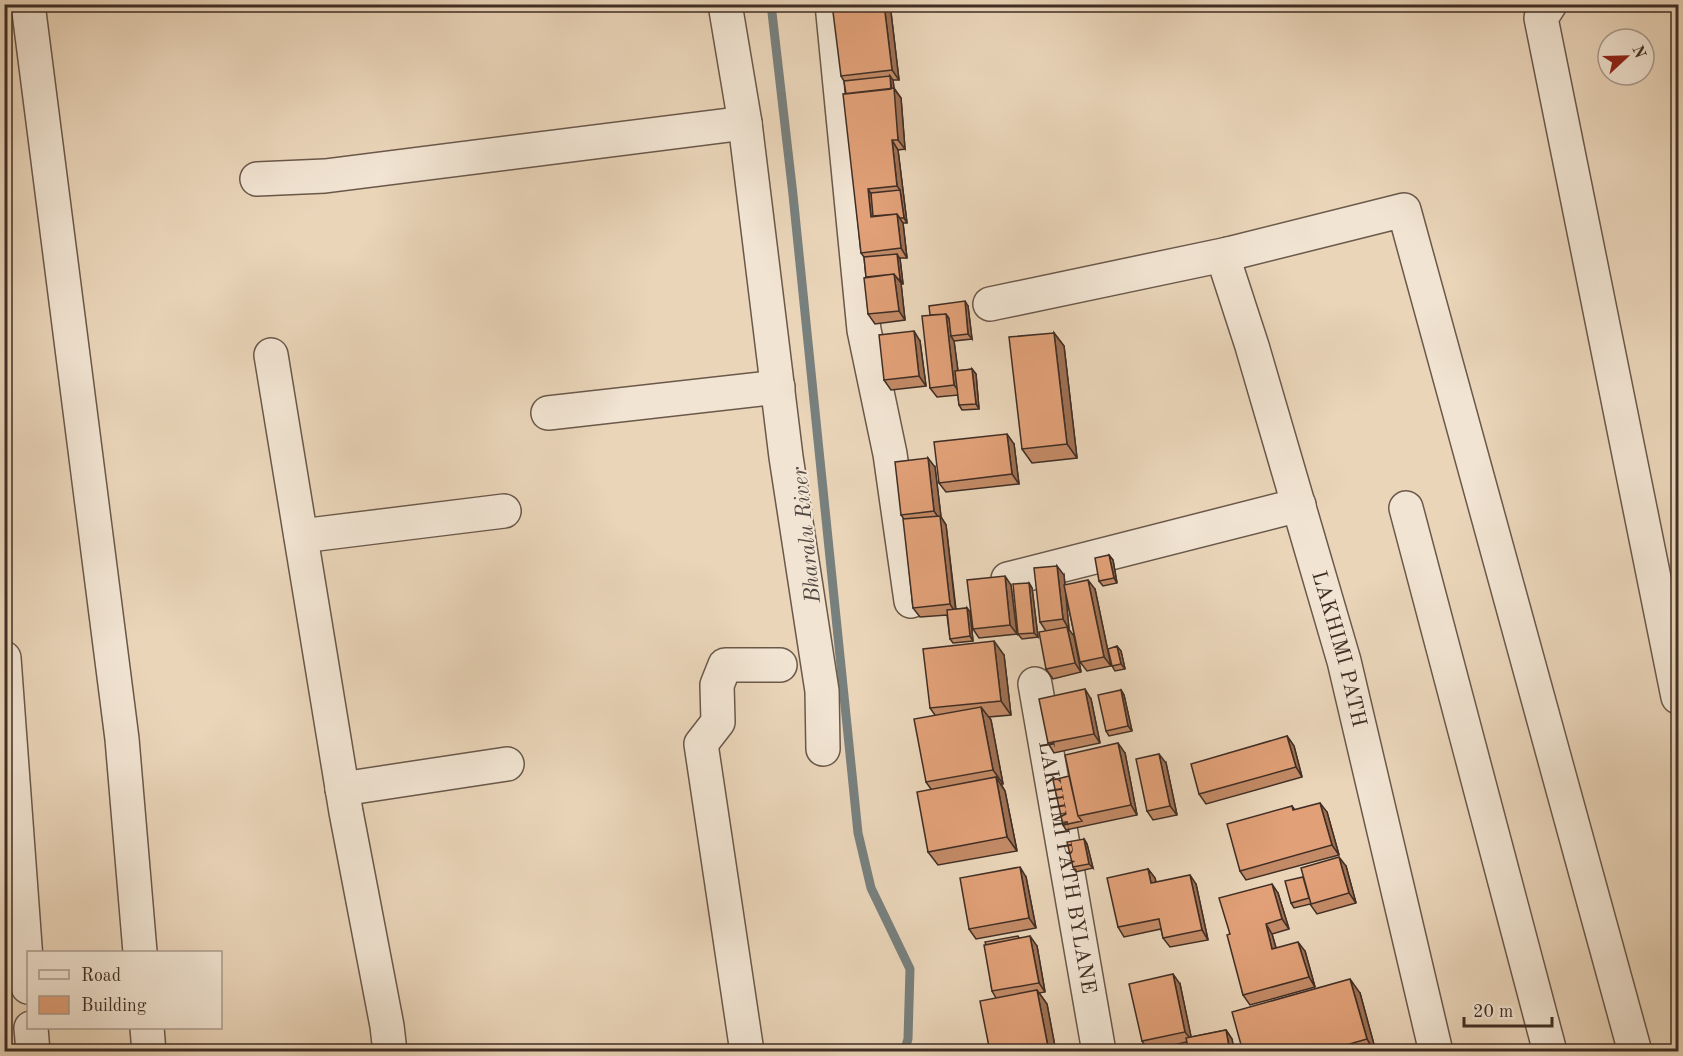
<svg xmlns="http://www.w3.org/2000/svg" width="1683" height="1056" viewBox="0 0 1683 1056" font-family="'Old Standard TT',serif">
	<rect width="100%" height="100%" fill="#ead5b9"/>
	<filter id="stains"><feTurbulence type="fractalNoise" baseFrequency=".00333" numOctaves="4"/><feColorMatrix values="0 0 0 0 .2 0 0 0 0 .09 0 0 0 0 .02 0 0 0 .5 -.17"/></filter>
	<radialGradient id="worn" r=".72"><stop offset=".6" stop-color="#630" stop-opacity="0"/><stop offset="1" stop-color="#630" stop-opacity=".3"/></radialGradient>
	<g fill="none" stroke-linecap="round" stroke-linejoin="round">
		<path stroke="#78807e" stroke-width="9" d="M771,4L793,195L858,833L871,888L910,969L908,1039L904,1052"/>
		<g stroke="#6a584a" stroke-width="36">
			<g id="street">
				<path d="M28,4L122,739L140,952"/>
				<path d="M725,4L745,123L786,457L822,691L823,749"/>
				<path d="M832,4L864,330L890,454L911,601"/>
				<path d="M1550,4L1541,18L1678,697"/>
				<path d="M257,179L325,176L745,123"/>
				<path id="s1" d="M1228,254L1225,263L1252,346L1344,661L1436,1052"/>
				<path d="M990,304L1228,254L1404,210L1635,1052"/>
				<path d="M271,355L346,812L387,1026L390,1052"/>
				<path d="M548,413L778,387"/>
				<path d="M1406,508L1550,1052"/>
				<path d="M301,536L504,511"/>
				<path d="M1008,579L1299,505"/>
				<path d="M4,658L28,987"/>
				<path id="s2" d="M1035,684L1099,1052"/>
				<path d="M342,789L507,764"/>
				<path d="M31,1028L33,1052"/>
				<path d="M147,1028L149,1052"/>
				<path d="M747,1052L701,744L718,722L717,685L725,665H780"/>
			</g>
		</g>
		<use href="#street" stroke="#f1e4d2" stroke-width="33"/>
	</g>
	<path fill="#c28a66" stroke="#402e25" stroke-width="1.5" d="M890,4L899,80H893L894,88L901,98L905,149L898,150L907,223H903L907,258H900L903,284H901L905,320L875,324L868,314L866,277L864,257L861,253L844,81L841,76Z
		M968,306L972,339L954,341L958,371L972,369L976,374L979,409L962,410L959,405L958,395L937,397L930,388V315Z
		M1054,333L1064,346L1077,458L1032,463L1022,449Z
		M920,341L926,386L891,390L884,380Z
		M1014,444L1019,484L946,492L939,483Z
		M935,467L941,517L946,525L956,609L967,608L970,612L973,641L953,643L950,639L947,615L920,617L913,608L904,519L901,515Z
		M1109,555L1113,560L1117,583L1103,586L1099,581Z
		M1064,575L1065,585L1095,589L1111,666L1087,671L1080,662L1065,590L1069,629H1068L1074,636L1081,672L1053,679L1046,669V631L1040,622Z
		M1029,583L1032,588L1038,637L1022,639L1018,634Z
		M1011,585L1017,634L979,638L973,629Z
		M1117,647L1121,651L1125,669L1115,671L1112,666Z
		M1004,655L1011,715L989,717L991,720L1003,784H1001L1005,791L1017,851L938,865L928,852L931,789L926,782L935,715L930,708Z
		M1121,690L1124,695L1132,731L1109,736L1106,731Z
		M1091,699L1100,743L1054,753L1048,743Z
		M1287,736L1294,746L1302,777L1206,804L1199,794Z
		M1125,753L1137,815L1066,830L1063,825L1069,776Z
		M1166,763L1177,815L1153,820L1147,811Z
		M1292,806L1295,810L1327,812L1339,855L1246,880L1240,871Z
		M1084,839L1087,844L1093,868L1076,872L1073,867Z
		M1346,866L1356,903L1317,914L1310,904L1294,908L1291,903Z
		M1148,869L1155,878L1156,882L1196,884L1208,940L1170,947L1163,938L1161,929L1124,937L1118,927Z
		M1026,877L1036,928L976,939L969,929Z
		M1278,893L1289,929L1272,934L1276,948L1305,951L1315,987L1250,1005L1243,995L1230,934Z
		M1020,938L1037,946L1045,992L1039,993L1047,1004L1056,1052H990L996,998L992,991L986,945Z
		M1180,984L1191,1037L1226,1030L1232,1039L1187,1042L1149,1050L1147,1049L1142,1041Z
		M1360,993L1376,1052H1243Z"/>
	<path fill="#9e7053" stroke="#402e25" stroke-width="1.5" d="M884,4H890L899,80L892,70Z
		M890,76L893,80L894,89L901,98L905,149L898,140Z
		M892,140L898,150L907,223L904,218L900,190L897,186Z
		M868,189L874,198L877,221L871,217Z
		M897,214L903,223L907,258L901,248Z
		M897,254L900,259L903,284L900,279Z
		M894,274L901,283L905,320L899,311Z
		M965,301L968,306L972,339L968,334Z
		M946,314L952,323L951,336L954,341L961,394L954,385Z
		M914,331L920,341L926,386L919,376Z
		M1054,333L1064,346L1077,458L1067,444Z
		M972,369L976,374L979,409L976,404Z
		M1007,434L1014,444L1019,484L1012,474Z
		M928,458L935,467L941,517L946,525L956,614L950,604L940,520L934,511Z
		M1109,555L1113,560L1117,583L1114,578Z
		M1057,566L1064,575L1069,629L1063,619Z
		M1005,576L1011,585L1017,634L1010,625Z
		M1088,580L1095,589L1111,666L1104,657Z
		M1029,583L1032,588L1038,637L1034,633Z
		M967,608L970,612L973,641L970,636Z
		M1067,627L1074,636L1081,672L1075,663Z
		M994,641L1004,655L1011,715L1001,701Z
		M1117,646L1121,651L1125,669L1121,664Z
		M1085,689L1091,699L1100,743L1094,734Z
		M1121,690L1124,695L1132,731L1128,726Z
		M981,707L991,720L1003,784L993,770Z
		M1287,736L1294,746L1302,777L1296,767Z
		M1118,743L1125,753L1137,815L1131,805Z
		M1159,754L1166,763L1177,815L1170,806Z
		M996,777L1005,791L1017,851L1007,837Z
		M1320,803L1327,812L1339,855L1332,845Z
		M1084,839L1087,844L1093,868L1089,864Z
		M1339,857L1346,866L1356,903L1349,893Z
		M1020,867L1026,877L1036,928L1029,918Z
		M1148,869L1155,878L1158,892L1151,883Z
		M1190,875L1196,884L1208,940L1202,930Z
		M1272,884L1278,893L1289,929L1282,919Z
		M1266,924L1272,934L1279,958L1272,949Z
		M1030,936L1037,946L1045,992L1039,983Z
		M1298,942L1305,951L1315,987L1309,977Z
		M1173,974L1180,984L1192,1041L1185,1032Z
		M1350,979L1360,993L1376,1052H1372L1370,1044L1367,1039Z
		M1037,990L1047,1004L1056,1052H1049Z
		M1226,1030L1232,1039L1235,1052H1230Z"/>
	<path fill="#e1a077" stroke="#402e25" stroke-width="1.5" d="M832,4H884L892,70L841,76Z
		M890,76L891,89L846,94L844,81Z
		M894,88L898,140H892L897,186L868,189L871,217L897,214L901,248L861,253L843,94Z
		M900,190L904,218H900L897,214L873,216L871,193Z
		M897,254L900,279H898L894,274L866,277L864,257Z
		M894,274L899,311L868,314L864,278Z
		M965,301L968,334L951,336L949,318L946,314L930,315L929,306Z
		M946,314L954,385L930,388L922,316Z
		M914,331L919,376L884,380L879,335Z
		M1054,333L1067,444L1022,449L1009,337Z
		M972,369L976,404L959,405L955,371Z
		M1007,434L1012,474L939,483L934,442Z
		M928,458L934,511L901,515L895,462Z
		M940,516L950,604L913,608L903,519Z
		M1109,555L1114,578L1099,581L1095,558Z
		M1057,566L1063,619L1040,622L1034,568Z
		M1005,576L1010,625L973,629L967,580Z
		M1088,580L1104,657L1080,662L1064,585Z
		M1029,583L1034,633L1018,634L1013,584Z
		M967,608L970,636L950,639L947,610Z
		M1067,627L1075,663L1046,669L1039,632Z
		M994,641L1001,701L930,708L923,649Z
		M1117,646L1121,664L1112,666L1108,649Z
		M1085,689L1094,734L1048,743L1039,699Z
		M1121,690L1128,726L1106,731L1098,695Z
		M981,707L993,770L926,782L914,719Z
		M1287,736L1296,767L1199,794L1191,764Z
		M1118,743L1131,805L1078,816L1065,755Z
		M1159,754L1170,806L1147,811L1136,759Z
		M1069,776L1078,816L1082,821L1063,825L1053,780Z
		M996,777L1007,837L928,852L917,792Z
		M1320,803L1332,845L1240,871L1227,824L1292,806L1293,810Z
		M1084,839L1089,864L1073,867L1067,842Z
		M1339,857L1349,893L1311,904L1301,868Z
		M1020,867L1029,918L969,929L960,878Z
		M1148,869L1151,883L1190,875L1202,930L1163,938L1159,919L1118,927L1107,878Z
		M1303,877L1309,898L1291,903L1285,881Z
		M1272,884L1282,919L1266,924L1272,949L1298,942L1309,977L1243,995L1227,935L1230,934L1219,898Z
		M1018,936L1019,938L986,945L985,942Z
		M1030,936L1039,983L992,991L984,945Z
		M1173,974L1185,1032L1142,1041L1129,984Z
		M1350,979L1367,1039L1322,1052H1243L1232,1012Z
		M1037,990L1049,1052H990L980,1001Z
		M1226,1030L1230,1052H1189L1186,1038Z
		M1370,1044L1372,1052H1349L1348,1050Z
		M1148,1049L1149,1052H1135Z"/>
	<g text-anchor="middle" dominant-baseline="central" stroke-width="4.5" stroke-linejoin="round" paint-order="stroke">
		<g font-size="21" fill="#402e25" stroke="#f1e4d2">
			<text stroke="none"><textPath href="#s1" startOffset="412">LAKHIMI PATH</textPath></text>
			<text stroke="none"><textPath href="#s2" startOffset="186">LAKHIMI PATH BYLANE</textPath></text>
		</g>
		<g font-size="22" font-style="italic" fill="#534943" stroke="#f1e4d2">
			<text transform="translate(807 535) rotate(-96)">Bharalu River</text>
		</g>
	</g>
	<rect width="1683" height="1056" fill="none" stroke="#ead5b9" stroke-width="24"/>
	<rect x="6" y="6" width="1671" height="1044" fill="none" stroke="#402e25" stroke-width="3"/>
	<rect x="12" y="12" width="1659" height="1032" fill="none" stroke="#402e25" stroke-width="1.5"/>
	<rect x="27" y="951" width="195" height="78" fill="#f1e4d2" stroke="#aa9b8d" stroke-width="1.5"/>
	<rect x="39" y="970" width="30" height="9" fill="#f1e4d2" stroke="#aa9b8d" stroke-width="1.5"/>
	<text x="81" y="981" font-size="18" fill="#402e25">Road</text>
	<rect x="39" y="996" width="30" height="18" fill="#e1a077" stroke="#aa9b8d" stroke-width="1.5"/>
	<text x="81" y="1011" font-size="18" fill="#402e25">Building</text>
	<g transform="translate(1626 57) rotate(68)"><circle r="28" fill="#f1e4d2" stroke="#aa9b8d" stroke-width="1.5"/>
	<path d="M0-4.5L10 22L0 15L-10 22Z" fill="#8f2418"/>
	<text y="-9" font-size="16" font-weight="bold" text-anchor="middle" fill="#402e25">N</text>
	</g>
	<path d="M1464 1017v9h88v-9" fill="none" stroke="#402e25" stroke-width="3"/>
	<text x="1473" y="1017" font-size="18" fill="#402e25" stroke="#f1e4d2" stroke-width="4.5" paint-order="stroke">20 m</text>
	<rect width="100%" height="100%" filter="url(#stains)"/>
	<rect width="100%" height="100%" fill="url(#worn)"/>
</svg>
